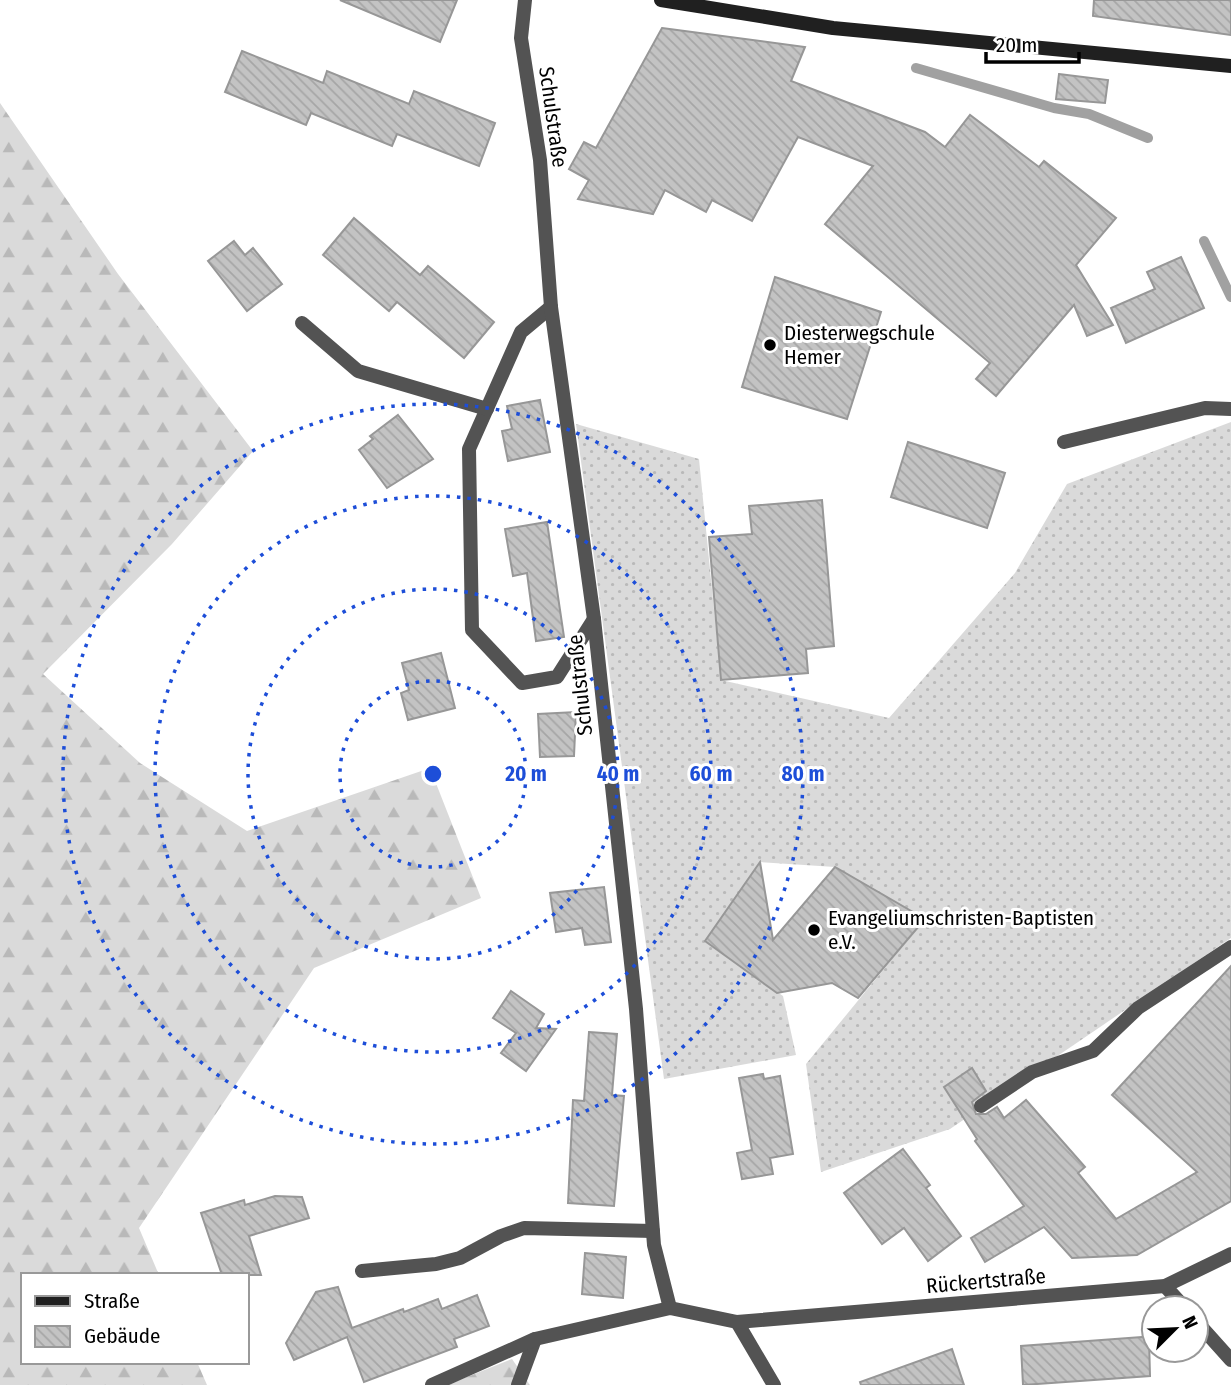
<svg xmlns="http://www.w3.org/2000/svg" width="1231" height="1385" viewBox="0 0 1231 1385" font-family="'Fira Sans Condensed',sans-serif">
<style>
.grass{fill:url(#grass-dots)}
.forest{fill:url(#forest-firs)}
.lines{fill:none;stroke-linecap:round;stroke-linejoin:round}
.stream{stroke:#a1a1a1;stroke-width:10}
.building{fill:url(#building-back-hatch);stroke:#979797;stroke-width:2}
.service{stroke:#535353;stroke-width:14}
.minor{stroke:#535353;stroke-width:14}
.secondary{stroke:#202020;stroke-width:14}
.ring{fill:none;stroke:#1d4ed8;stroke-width:3.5;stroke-dasharray:3.5 7}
.poi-dot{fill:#000;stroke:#fff;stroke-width:2.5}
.labels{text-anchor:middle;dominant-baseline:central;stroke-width:6;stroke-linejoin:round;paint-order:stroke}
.street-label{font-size:21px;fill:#000;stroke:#fff}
.poi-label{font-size:21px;fill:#000;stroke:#fff;text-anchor:start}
.centre{fill:#1d4ed8;stroke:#fff;stroke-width:3.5}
.ring-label{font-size:21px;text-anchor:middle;font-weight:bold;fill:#1d4ed8;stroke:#fff;stroke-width:6;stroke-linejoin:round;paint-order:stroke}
</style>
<defs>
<pattern id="grass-dots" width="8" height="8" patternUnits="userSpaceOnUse" patternTransform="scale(1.75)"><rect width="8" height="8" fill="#dadada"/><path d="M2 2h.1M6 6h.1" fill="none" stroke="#b9b9b9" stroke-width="1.8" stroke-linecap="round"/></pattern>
<pattern id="forest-firs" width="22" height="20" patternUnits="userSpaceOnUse" patternTransform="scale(1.75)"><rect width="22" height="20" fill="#dadada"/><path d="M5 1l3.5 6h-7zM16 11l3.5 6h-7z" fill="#b9b9b9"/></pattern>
<pattern id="building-back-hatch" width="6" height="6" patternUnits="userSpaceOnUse" patternTransform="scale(1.75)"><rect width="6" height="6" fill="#c3c3c3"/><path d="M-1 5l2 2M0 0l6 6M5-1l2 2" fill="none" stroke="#a6a6a6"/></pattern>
</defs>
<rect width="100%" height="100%" fill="#fff"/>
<path class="grass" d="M1231,422V938L950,1129L821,1172L806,1064L925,919L835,867L760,862L705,941L783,996L796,1055L664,1079L576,424L699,459L721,680L889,718L1015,573L1067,484Z"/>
<g class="forest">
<path d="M0,103L118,274L253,451L172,544L43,674L140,763L247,831L430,768L481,898L314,968L139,1228L159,1275H23V1362H197L207,1385H0Z"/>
<path d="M512,1359L530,1385H447Z"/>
</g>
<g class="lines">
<g class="stream">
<path d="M916,68L1054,108L1089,114L1148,138"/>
<path d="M1204,241L1231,297"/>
</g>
</g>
<g class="building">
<path d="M340,0H457L440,42Z"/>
<path d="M1094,0H1231V35L1093,16Z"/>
<path d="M662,28L805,47L791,81L925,132L945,147L970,115L1039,167L1044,161L1116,218L1076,265L1113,325L1087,336L1074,305L996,396L976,379L990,363L825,224L873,166L798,137L752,221L712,200L706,212L665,190L653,214L578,199L589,180L569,169L584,142L596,148Z"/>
<path d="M242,51L323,83L327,71L409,104L414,91L495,123L479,166L397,134L392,146L311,113L306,125L225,92Z"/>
<path d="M1059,74L1108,80L1105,103L1056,99Z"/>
<path d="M354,218L420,275L428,266L494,322L464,358L397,302L389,311L323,255Z"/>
<path d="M234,241L245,255L253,248L282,284L247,311L208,261Z"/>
<path d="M1181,257L1204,308L1126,343L1111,308L1155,289L1147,272Z"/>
<path d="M775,277L881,312L847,419L742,387Z"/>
<path d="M540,400L550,452L508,461L502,431L512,429L507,406Z"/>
<path d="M398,415L433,459L387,488L359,450L373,439L370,436Z"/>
<path d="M908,442L1005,473L987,528L891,497Z"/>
<path d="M822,500L834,646L806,649L808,673L721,680L709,537L752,534L749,506Z"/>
<path d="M547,522L564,637L536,641L527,573L513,576L505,529Z"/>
<path d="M441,653L455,708L408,720L401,693L409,690L402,663Z"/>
<path d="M576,712L574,756L540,757L538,714Z"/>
<path d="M760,862L773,940L835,867L925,919L858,998L832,983L777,993L705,941Z"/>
<path d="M604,887L611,942L585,945L582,928L556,932L550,893Z"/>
<path d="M1231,966V1201L1137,1255L1072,1258L1044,1227L985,1262L971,1238L1024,1206L975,1141L977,1139L944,1087L972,1068L986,1091L972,1102L976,1114H986L997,1107L1004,1118L1026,1100L1085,1167L1078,1173L1116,1219L1197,1172L1112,1095Z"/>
<path d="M511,991L544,1014L536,1028L556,1029L526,1071L501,1053L516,1033L493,1018Z"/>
<path d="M589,1032L617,1034L612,1095L624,1096L614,1206L568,1203L573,1100L584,1101Z"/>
<path d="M763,1074L764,1079L780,1076L793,1154L770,1158L773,1174L742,1179L737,1153L752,1150L739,1078Z"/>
<path d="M903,1149L930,1185L926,1188L961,1236L928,1261L904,1228L882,1244L844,1193Z"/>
<path d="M275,1196L302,1197L309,1218L249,1236L261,1275H222L201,1213L244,1200L245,1205Z"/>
<path d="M585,1253L626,1257L623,1298L582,1294Z"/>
<path d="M338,1287L352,1328L403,1309L404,1312L438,1299L442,1309L477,1295L489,1326L454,1339L457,1347L364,1382L347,1337L294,1360L286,1343L316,1292Z"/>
<path d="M1142,1337L1149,1338L1150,1376L1023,1385L1021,1346Z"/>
<path d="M952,1349L964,1385H861L860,1382Z"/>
</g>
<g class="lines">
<g class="service">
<path d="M551,307L521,332L469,449L472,630L522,683L557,677L594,619"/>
<path d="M302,323L358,371L487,409"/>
<path d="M1064,442L1205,408L1231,409"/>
<path d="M981,1106L1032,1072L1093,1051L1138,1008L1231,947"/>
<path d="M362,1271L436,1264L460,1258L501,1236L524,1228L653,1231"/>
<path d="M518,1385L535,1339"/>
</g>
<g class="minor">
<path d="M525,0L521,38L540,160L551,307L594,619L636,1009L654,1245L670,1308"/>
<path d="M1165,1286L1185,1308"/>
<path d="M1196,1321L1231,1360"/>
<path d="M737,1322L774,1385"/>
<path d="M432,1385L535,1339L670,1308L737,1322L1165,1286L1231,1254"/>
</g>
<path class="secondary" d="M661,0L833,28L1231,66"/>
</g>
<g class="ring">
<circle cx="433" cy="774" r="93"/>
<circle cx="433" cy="774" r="185"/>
<circle cx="433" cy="774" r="278"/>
<circle cx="433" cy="774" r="370"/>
</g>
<g class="poi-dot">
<circle cx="770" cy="345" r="7"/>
<circle cx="814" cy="930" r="7"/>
</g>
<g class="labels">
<g class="street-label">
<text transform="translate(553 117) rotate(82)">Schulstraße</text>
<text transform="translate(580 685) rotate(-96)">Schulstraße</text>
<text transform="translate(986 1281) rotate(-5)">Rückertstraße</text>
</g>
<g class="poi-label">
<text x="784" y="333">Diesterwegschule<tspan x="784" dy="24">Hemer</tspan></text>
<text x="828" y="918">Evangeliumschristen-Baptisten<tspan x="828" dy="24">e.V.</tspan></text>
</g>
</g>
<circle cx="433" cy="774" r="10" class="centre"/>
<g class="ring-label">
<text x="526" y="781">20 m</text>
<text x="618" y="781">40 m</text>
<text x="711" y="781">60 m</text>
<text x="803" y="781">80 m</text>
</g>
<rect x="21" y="1273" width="228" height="91" fill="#ffffff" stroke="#999999" stroke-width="2"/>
<rect x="35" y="1296" width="35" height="10" fill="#202020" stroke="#999999" stroke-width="2"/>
<text x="84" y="1308" font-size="21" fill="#000000">Straße</text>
<rect x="35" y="1326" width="35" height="21" fill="url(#building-back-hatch)" stroke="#999999" stroke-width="2"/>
<text x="84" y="1343" font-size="21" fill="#000000">Gebäude</text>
<g transform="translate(1175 1329) rotate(66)"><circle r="33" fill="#ffffff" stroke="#999999" stroke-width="2"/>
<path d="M0-5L12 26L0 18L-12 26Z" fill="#000000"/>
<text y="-10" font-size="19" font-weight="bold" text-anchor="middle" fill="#000000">N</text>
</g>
<path d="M986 52v10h93v-10" fill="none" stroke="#000000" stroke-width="3.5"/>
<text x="996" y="52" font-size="21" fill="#000000" stroke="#ffffff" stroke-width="5" paint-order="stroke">20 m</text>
</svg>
